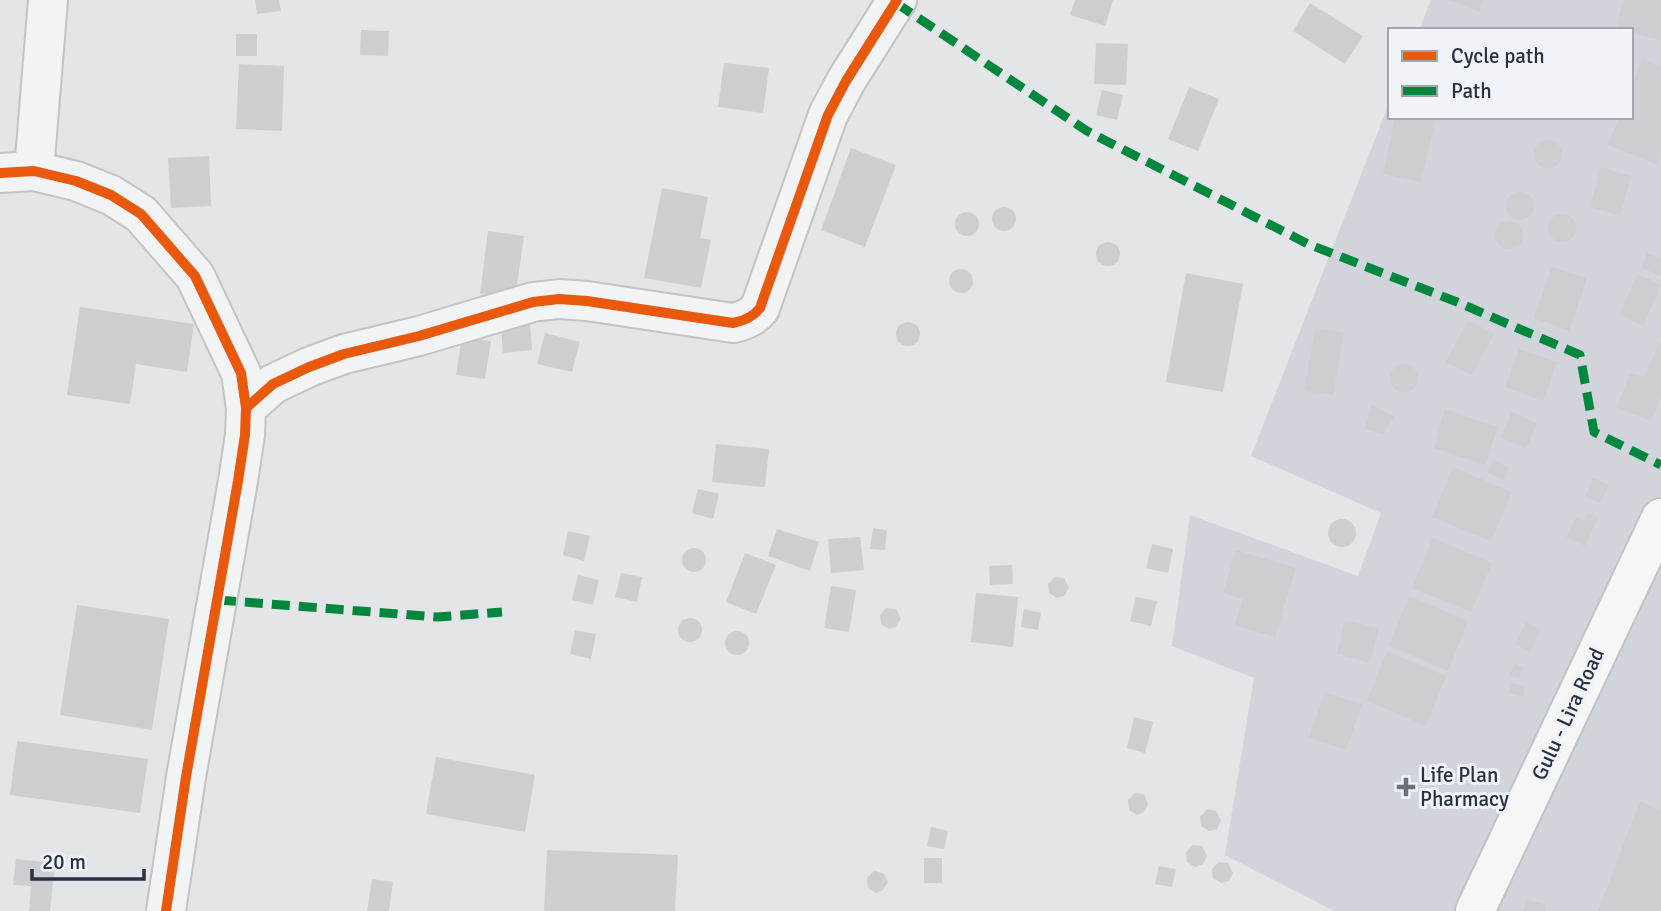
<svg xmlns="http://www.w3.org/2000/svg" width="1661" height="911" viewBox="0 0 1661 911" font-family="Signika,sans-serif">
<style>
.built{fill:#d1d4db}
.building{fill:#cdced2}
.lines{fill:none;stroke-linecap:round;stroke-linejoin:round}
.minor-casing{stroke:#c1c3c6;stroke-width:42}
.major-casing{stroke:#bfc2c6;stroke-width:42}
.minor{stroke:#f2f3f5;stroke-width:38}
.major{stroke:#f6f6f7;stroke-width:38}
.quiet{stroke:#00873e;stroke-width:9;stroke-dasharray:18 9;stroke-linecap:butt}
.cycleway-casing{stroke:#f0f3f7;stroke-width:15}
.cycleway{stroke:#e8590c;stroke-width:10}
.poi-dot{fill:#696f7d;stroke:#f0f3f7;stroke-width:2.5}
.labels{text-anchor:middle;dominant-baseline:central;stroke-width:6;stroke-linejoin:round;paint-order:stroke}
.street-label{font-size:21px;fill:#283043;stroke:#f0f3f7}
.poi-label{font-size:21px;fill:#283043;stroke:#f0f3f7;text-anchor:start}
</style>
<rect width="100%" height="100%" fill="#e3e5e8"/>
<path class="built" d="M1431,0H1661V911H1334L1225,855L1254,678L1172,646L1190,515L1358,576L1381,513L1251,456L1390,101V117H1631V30H1419Z"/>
<g class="building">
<path d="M255,0H279L281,11L257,14Z"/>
<path d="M1075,0H1113L1105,26L1070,15Z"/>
<path d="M1448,0H1483L1480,12Z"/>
<path d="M1623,0H1661V40L1631,33V30L1616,29Z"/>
<path d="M1310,3L1363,36L1345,64L1293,31Z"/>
<path d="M361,30L389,31L388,56L360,55Z"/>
<rect x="236" y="34" width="21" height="22"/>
<path d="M1096,43L1128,44L1126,85L1094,84Z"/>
<path d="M1642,59L1661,67V154L1657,165L1608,145L1619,117H1631V87Z"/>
<path d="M724,63L769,68L763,113L718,107Z"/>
<path d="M239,64L284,66L282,131L236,129Z"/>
<path d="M1189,87L1219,99L1198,151L1168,139Z"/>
<path d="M1102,90L1123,95L1117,120L1096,115Z"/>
<path d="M1395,117H1436L1421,182L1383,174Z"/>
<circle cx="1548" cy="154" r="14"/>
<path d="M851,148L896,165L865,247L821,230Z"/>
<path d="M209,156L211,206L171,208L168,158Z"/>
<path d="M1601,167L1631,176L1620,216L1590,207Z"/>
<path d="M662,188L708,197L700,238L711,240L701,288L644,278Z"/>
<circle cx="1520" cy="206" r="14"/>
<circle cx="1004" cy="219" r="12"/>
<circle cx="967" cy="224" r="12"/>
<circle cx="1562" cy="228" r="14"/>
<circle cx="1509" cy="235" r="14"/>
<path d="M488,231L524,236L515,299L480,294Z"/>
<circle cx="1108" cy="254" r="12"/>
<path d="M1647,253L1661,259V276L1642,268Z"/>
<path d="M1552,267L1587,278L1569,331L1534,318Z"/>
<circle cx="961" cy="281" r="12"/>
<path d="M1186,273L1243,284L1223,392L1166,382Z"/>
<path d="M1638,274L1661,285L1643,326L1619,314Z"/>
<path d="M80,307L194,324L187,372L136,364L130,404L67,395Z"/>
<path d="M1468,320L1494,334L1472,375L1446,362Z"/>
<circle cx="908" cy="334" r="12"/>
<path d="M530,324L532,350L503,353L501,327Z"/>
<path d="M1315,328L1344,333L1333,395L1304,391Z"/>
<path d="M545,333L580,342L572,372L537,364Z"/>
<path d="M462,336L491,341L485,379L456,375Z"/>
<path d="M1661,340V398L1651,421L1617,407L1630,373L1644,377Z"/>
<path d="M1519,349L1557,362L1543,401L1505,387Z"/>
<circle cx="1404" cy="378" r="14"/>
<path d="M1372,405L1394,416L1383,435L1365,429Z"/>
<path d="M1445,409L1498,427L1485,465L1434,448Z"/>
<path d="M1512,412L1537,423L1526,449L1501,438Z"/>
<path d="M716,444L769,449L765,487L712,482Z"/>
<path d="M1493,460L1509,467L1504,480L1488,473Z"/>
<path d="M1453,467L1512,492L1491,541L1432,517Z"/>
<path d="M1593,478L1609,485L1600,503L1585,496Z"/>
<path d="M698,489L719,494L713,519L692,513Z"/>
<path d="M1587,513L1598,518L1585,546L1566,537L1576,517L1584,521Z"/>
<circle cx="1342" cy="533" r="14"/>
<path d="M873,528L887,530L885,550L870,549Z"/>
<path d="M777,529L819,542L810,571L768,556Z"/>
<path d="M568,531L590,536L584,561L563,555Z"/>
<path d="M860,537L864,570L831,573L828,539Z"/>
<path d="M1433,538L1492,563L1471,612L1412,588Z"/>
<path d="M1152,544L1173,549L1168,573L1146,568Z"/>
<circle cx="694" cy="560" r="12"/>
<path d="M1236,550L1296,568L1275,637L1234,625L1243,599L1223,593Z"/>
<path d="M745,553L776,565L756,614L726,602Z"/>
<path d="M1012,565L1013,584L990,585L989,566Z"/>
<path d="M621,573L642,577L637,602L615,597Z"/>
<path d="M578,575L599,580L593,605L572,600Z"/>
<path d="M1055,577L1064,578L1069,588L1064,596L1057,598L1049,593L1048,584Z"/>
<path d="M831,586L856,590L849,632L824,628Z"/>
<path d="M976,593L1018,597L1013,647L971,642Z"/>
<path d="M1409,596L1468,621L1448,671L1389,646Z"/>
<path d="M1136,597L1157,601L1151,626L1130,621Z"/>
<path d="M77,605L169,619L152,730L60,715Z"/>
<path d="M886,608L896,609L901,618L896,627L889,629L881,624L880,615Z"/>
<path d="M1024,609L1041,613L1038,630L1021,627Z"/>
<circle cx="690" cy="630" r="12"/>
<path d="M1345,620L1379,628L1370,663L1337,654Z"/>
<path d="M1526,622L1541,630L1530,652L1515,644Z"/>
<path d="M575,630L596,634L591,659L570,654Z"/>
<circle cx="737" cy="643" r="12"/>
<path d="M1387,651L1446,676L1426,726L1367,701Z"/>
<path d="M1514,664L1523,667L1519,678L1510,675Z"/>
<path d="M1512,683L1525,686L1523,697L1509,693Z"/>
<path d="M1325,692L1362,704L1346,750L1309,737Z"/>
<path d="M1134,717L1153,722L1145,753L1127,748Z"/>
<path d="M17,741L148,759L140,813L10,795Z"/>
<path d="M436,757L535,775L525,832L426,814Z"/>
<path d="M1135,793L1144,794L1148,804L1144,812L1137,815L1129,810L1128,800Z"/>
<path d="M1640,801L1661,811V911H1598Z"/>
<path d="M1207,809L1216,811L1221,820L1217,829L1209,831L1201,826L1200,817Z"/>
<path d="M931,827L948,831L944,849L927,846Z"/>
<path d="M1193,845L1202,846L1207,856L1203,864L1195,867L1187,862L1186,852Z"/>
<path d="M547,850L678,855L675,911H544Z"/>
<rect x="924" y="858" width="18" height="25"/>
<path d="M16,859L55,863L50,911H29L31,886L13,885Z"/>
<path d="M1219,862L1228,863L1233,873L1229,881L1221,883L1213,878L1212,869Z"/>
<path d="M1159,866L1176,869L1172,887L1155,884Z"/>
<path d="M874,871L883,873L888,882L883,890L876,893L868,888L867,878Z"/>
<path d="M372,879L393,882L389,911H367Z"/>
<path d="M1526,899L1546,905L1545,911H1523Z"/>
</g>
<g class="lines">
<defs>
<g id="minor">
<path d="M34,171L48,0"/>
<path d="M0,173L34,171L76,181L111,195L141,214L195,276L241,373L246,408"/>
<path d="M166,911L186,777L238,481L245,435L246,408L273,384L309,367L344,354L419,336L533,302L559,299L587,301L733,323C744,321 753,317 760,308L828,115L846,81L897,0"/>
</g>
<path id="major" d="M1475,911L1661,518"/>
</defs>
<use href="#minor" class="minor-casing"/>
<use href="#major" class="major-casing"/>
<use href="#minor" class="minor"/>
<use href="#major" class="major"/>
<g class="quiet">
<path d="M896,3L1087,131L1308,244L1457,302L1580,355L1594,432L1661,465"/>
<path d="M218,600L438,617L502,612"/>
</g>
<defs>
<g id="cycleway">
<path d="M0,173L34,171L76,181L111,195L141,214L195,276L241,373L246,408"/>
<path d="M166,911L186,777L238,481L245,435L246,408L273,384L309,367L344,354L419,336L533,302L559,299L587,301L733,323C744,321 753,317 760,308L828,115L846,81L897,0"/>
</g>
</defs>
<use href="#cycleway" class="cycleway-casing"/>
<use href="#cycleway" class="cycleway"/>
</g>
<path class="poi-dot" d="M1402.5 776.5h7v7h7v7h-7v7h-7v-7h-7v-7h7z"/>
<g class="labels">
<g class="street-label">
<text transform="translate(1568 714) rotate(-65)">Gulu - Lira Road</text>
</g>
<g class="poi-label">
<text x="1420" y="775">Life Plan<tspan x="1420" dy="24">Pharmacy</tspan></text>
</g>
</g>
<rect x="1388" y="28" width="245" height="91" fill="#f0f3f7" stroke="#a0a5af" stroke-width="2"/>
<rect x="1402" y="51" width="35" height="10" fill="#e8590c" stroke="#a0a5af" stroke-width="2"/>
<text x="1451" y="63" font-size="21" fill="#283043">Cycle path</text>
<rect x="1402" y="86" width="35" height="10" fill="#00873e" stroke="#a0a5af" stroke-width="2"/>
<text x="1451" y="98" font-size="21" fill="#283043">Path</text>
<path d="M32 869v10h112v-10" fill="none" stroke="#283043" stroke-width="3.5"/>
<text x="42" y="869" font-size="21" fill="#283043" stroke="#f0f3f7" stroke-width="5" paint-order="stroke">20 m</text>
</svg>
